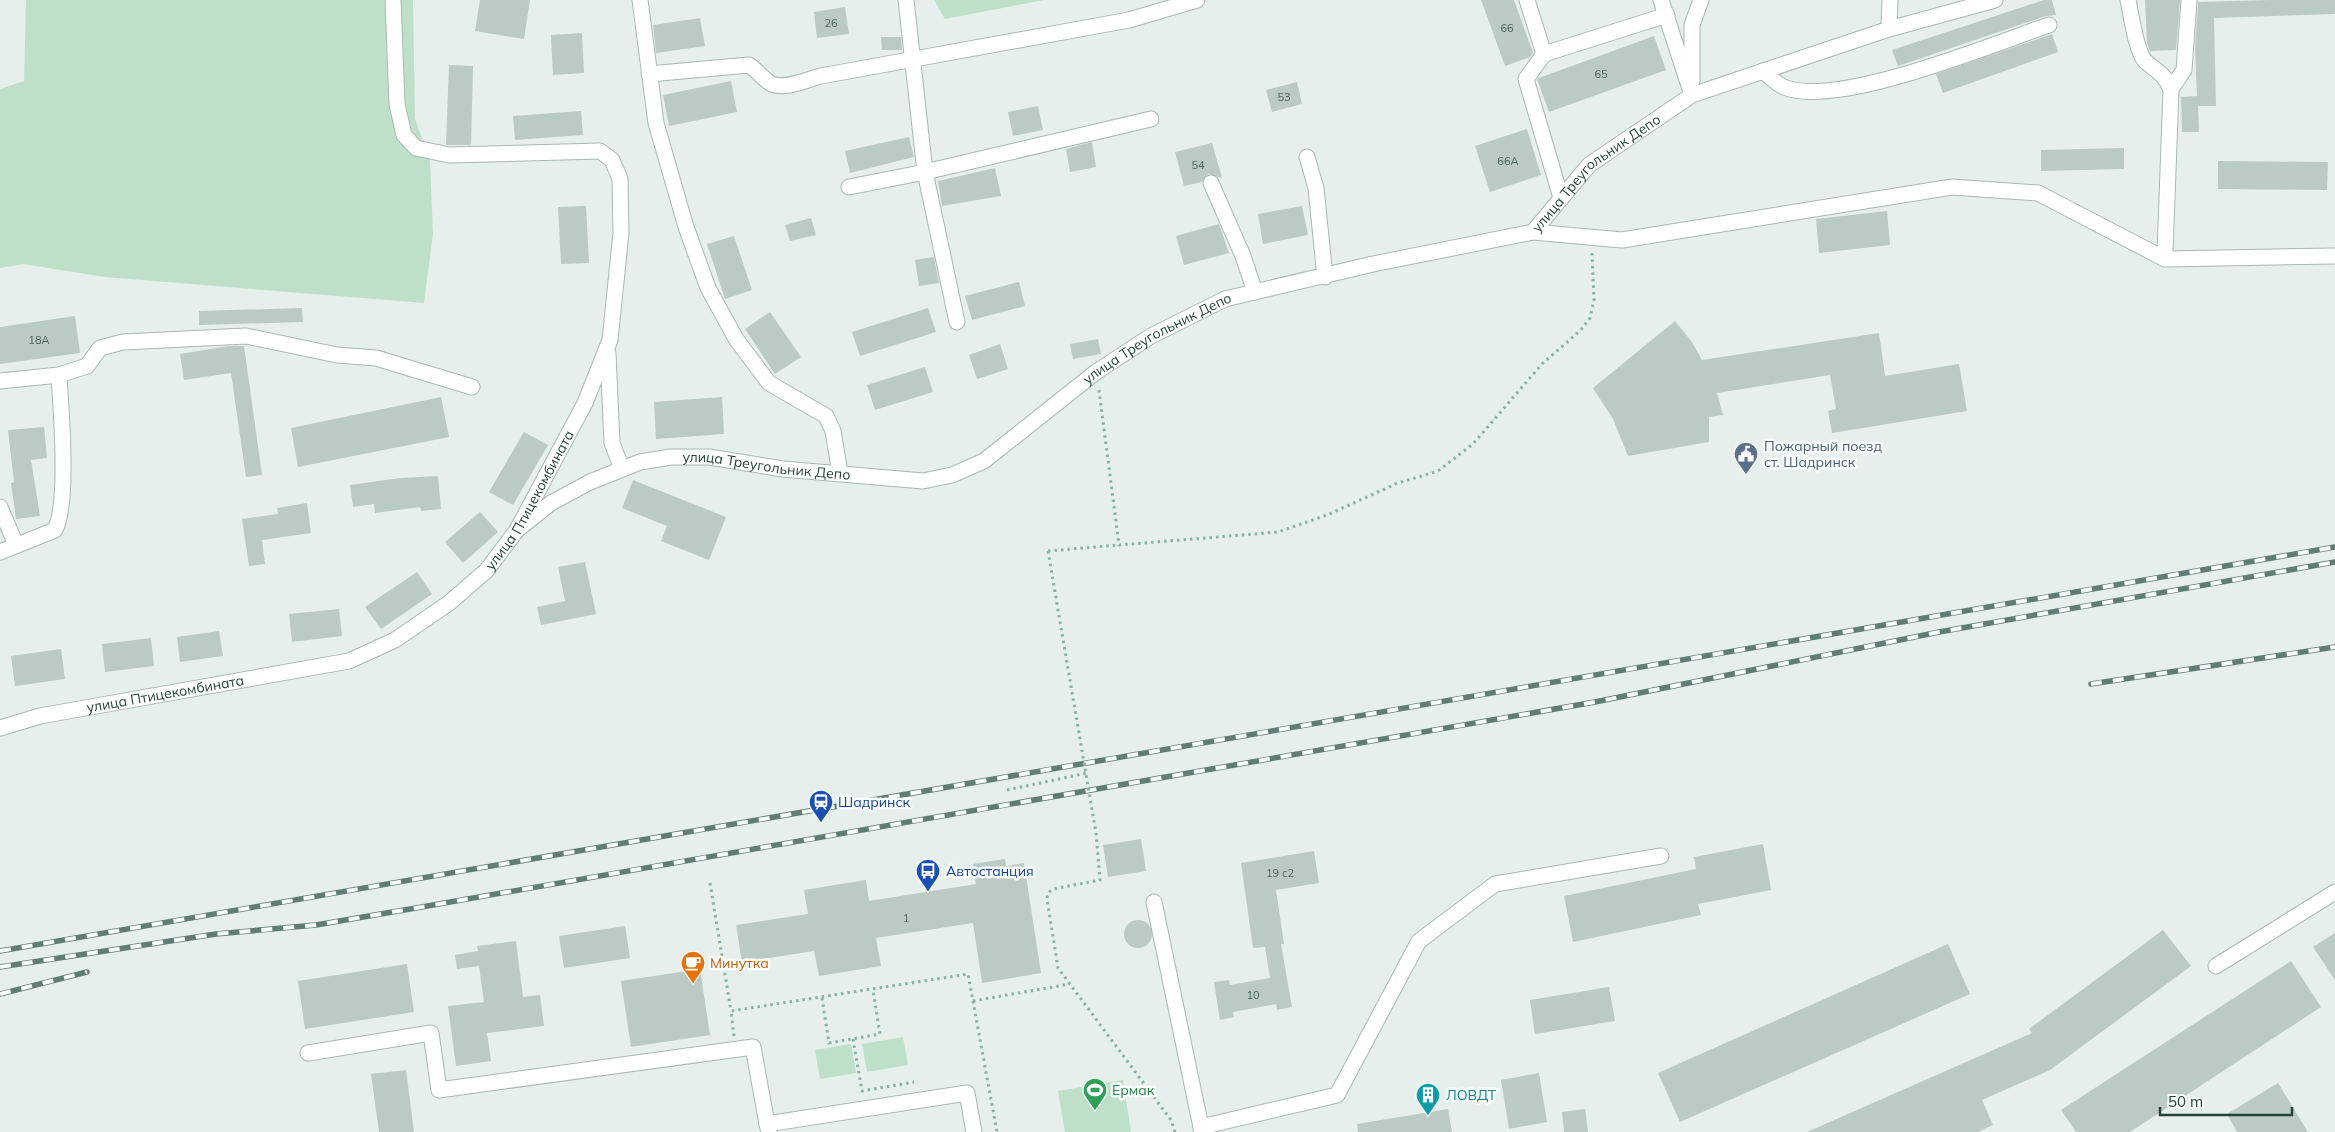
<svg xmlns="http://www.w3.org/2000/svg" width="2335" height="1132" viewBox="0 0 2335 1132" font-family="Mulish,sans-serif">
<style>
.green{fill:#bfe0c8}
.building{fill:#bbcac4}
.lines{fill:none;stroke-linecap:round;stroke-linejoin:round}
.minor-casing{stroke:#a8b8b2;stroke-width:17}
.path{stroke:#86b3a5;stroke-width:3;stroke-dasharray:2.5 4;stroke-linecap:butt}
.minor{stroke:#fff;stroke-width:15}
.rail-casing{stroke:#5f7d75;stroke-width:5.5}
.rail{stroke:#f7fbf9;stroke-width:4;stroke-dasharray:11;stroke-linecap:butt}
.path-bridge{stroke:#86b3a5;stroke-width:3;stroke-dasharray:2.5 4;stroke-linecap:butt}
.labels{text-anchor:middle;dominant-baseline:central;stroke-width:5;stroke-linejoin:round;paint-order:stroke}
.number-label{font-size:11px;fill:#4a645c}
.street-label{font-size:14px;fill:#24423a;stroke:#f7fbf9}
.service-label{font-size:14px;fill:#4e5e75;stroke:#f7fbf9;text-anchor:start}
.transit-label{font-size:14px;fill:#164399;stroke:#f7fbf9;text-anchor:start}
.food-label{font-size:14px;fill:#c56008;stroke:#f7fbf9;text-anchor:start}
.leisure-label{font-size:14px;fill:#27864d;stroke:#f7fbf9;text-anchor:start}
.culture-label{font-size:14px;fill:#0d838f;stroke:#f7fbf9;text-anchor:start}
</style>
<rect width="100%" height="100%" fill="#e6efeb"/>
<g class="green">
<path d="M26,0H413L415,119L430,160L433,234L424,303L105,277L23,264L0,268V89L24,81Z"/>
<path d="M934,0H1044L945,19Z"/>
<path d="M903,1037L908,1065L867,1072L862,1044Z"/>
<path d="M851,1044L856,1073L820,1079L815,1050Z"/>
<path d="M1123,1080L1131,1132H1065L1058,1091Z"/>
</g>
<g class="building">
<path d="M480,0H530L524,39L475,31Z"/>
<path d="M1481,0H1514L1533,53L1530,57L1505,66Z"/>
<path d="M2044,0H2052L2056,15L2046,16L1898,66L1892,50Z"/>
<path d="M2145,0H2180L2176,50L2150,51L2147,43Z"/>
<path d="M2270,0H2335V14L2214,18L2216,106H2198L2199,132H2182L2181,97L2197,96L2195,49L2198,2Z"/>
<path d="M845,7L849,34L817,38L814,12Z"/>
<path d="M700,18L705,46L656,53L653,25Z"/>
<path d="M582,33L584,73L553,75L551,35Z"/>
<path d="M2052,34L2058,52L1943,93L1936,74Z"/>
<path d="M1654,36L1666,70L1549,112L1537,79L1539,78Z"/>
<path d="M881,37H901L902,50H882Z"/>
<path d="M449,65L473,66L471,145H446Z"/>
<path d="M731,81L737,112L669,126L663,95Z"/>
<path d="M1297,82L1302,104L1272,112L1266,90Z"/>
<path d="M1038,106L1043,130L1013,136L1008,112Z"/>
<path d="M581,111L583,135L515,140L513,116Z"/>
<path d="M1527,129L1541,175L1490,192L1475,146Z"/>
<path d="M909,137L914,157L850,173L845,151Z"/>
<path d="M1092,142L1096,167L1070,172L1066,149Z"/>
<path d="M1212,143L1222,178L1208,174L1202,182L1184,186L1175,152Z"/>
<path d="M2124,148V169L2041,171V150Z"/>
<path d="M2218,161L2328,162L2327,190L2218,189Z"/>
<path d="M995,168L1001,196L942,206L938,181Z"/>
<path d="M586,206L589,263L561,264L558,207Z"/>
<path d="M1302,206L1308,235L1263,244L1258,214Z"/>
<path d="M1887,211L1890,245L1819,253L1816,219Z"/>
<path d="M811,218L816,235L790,241L785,225Z"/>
<path d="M1219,224L1229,253L1184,265L1176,236Z"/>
<path d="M734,236L752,290L725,299L707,244Z"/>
<path d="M934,257L939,283L919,286L915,260Z"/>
<path d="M1019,282L1025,306L972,320L965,296Z"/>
<path d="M302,308L303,322L199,325V311Z"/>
<path d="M928,308L936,332L860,356L852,332Z"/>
<path d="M770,312L801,357L775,374L745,329Z"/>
<path d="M75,316L80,353L0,364V327Z"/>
<path d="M1675,321L1692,342L1702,360L1879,333L1885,376L1959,364L1967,411L1832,433L1828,411L1836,409L1830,375L1717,393L1723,415L1709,417V442L1628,456L1613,419L1593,388Z"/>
<path d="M1098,339L1101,354L1073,359L1070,344Z"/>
<path d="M1000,344L1008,369L977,379L969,355Z"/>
<path d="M229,346H244L262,475L246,477L231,373L184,380L180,354Z"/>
<path d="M925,367L933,392L875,410L867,385Z"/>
<path d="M441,397L449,437L298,467L291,428Z"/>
<path d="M722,397L724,434L656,439L654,402Z"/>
<path d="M44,427L47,458L31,460L40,516L16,519L11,483L14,482L8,430Z"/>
<path d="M524,432L548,445L513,505L489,492Z"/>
<path d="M438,476L441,509L421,511L420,507L375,513L374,504L353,507L350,485L400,478Z"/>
<path d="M633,480L726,517L709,560L661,541L667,526L622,508Z"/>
<path d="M307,503L311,533L262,540L265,564L249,566L242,519L278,514L277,508Z"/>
<path d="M480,512L498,532L463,563L445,542Z"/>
<path d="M585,562L596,614L541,625L537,607L565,601L558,567Z"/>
<path d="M417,572L432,594L381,629L365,607Z"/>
<path d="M339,609L342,636L292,642L289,614Z"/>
<path d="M219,631L223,656L180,662L177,637Z"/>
<path d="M151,638L154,666L105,672L102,644Z"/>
<path d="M61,649L65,679L15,686L11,656Z"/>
<path d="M1141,839L1146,871L1108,877L1103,845Z"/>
<path d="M1763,844L1771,890L1698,904L1701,915L1573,942L1564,896L1696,869L1694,857Z"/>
<path d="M1314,851L1319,883L1276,890L1284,944H1281L1292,1007L1277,1010L1276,1004L1233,1012L1234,1017L1220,1020L1214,982L1229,980L1230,985L1270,978L1265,947L1253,948L1241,863Z"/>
<path d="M1005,859L1006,866L1024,863L1041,973L982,983L973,923L876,938L881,966L819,976L814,951L742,962L736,925L808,914L804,890L866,880L869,901L976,884L973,864Z"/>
<circle cx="1138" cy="934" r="14"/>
<path d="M625,926L630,958L564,968L559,936Z"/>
<path d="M2163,930L2191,966L2050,1070L1982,1100L1993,1125L1978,1132H1807L2032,1033L2029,1029Z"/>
<path d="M2335,933V980L2313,947Z"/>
<path d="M516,941L523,997L540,995L544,1026L487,1033L491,1061L456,1066L448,1006L484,1002L479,966L457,969L455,955L478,951L477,946Z"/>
<path d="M1948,944L1970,994L1680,1122L1658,1073Z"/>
<path d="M2291,961L2321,1007L2130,1132H2076L2061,1110Z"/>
<path d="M407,964L414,1012L305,1029L298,981Z"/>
<path d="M700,969L710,1035L631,1047L621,981Z"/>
<path d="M1609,987L1615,1021L1535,1034L1530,1000Z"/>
<path d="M406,1070L414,1132H379L371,1074Z"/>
<path d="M1539,1073L1547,1122L1509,1129L1501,1080Z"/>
<path d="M2278,1083L2308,1132H2237L2227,1114Z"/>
<path d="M1448,1109L1452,1132H1358L1357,1124Z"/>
<path d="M1585,1109L1588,1132H1564L1562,1112Z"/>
</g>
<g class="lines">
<defs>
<g id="minor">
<path d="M640,0L656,123L686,227L708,288L736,339L769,383L826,416L833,431L840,473"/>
<path d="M906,0L925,172L957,322"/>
<path d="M1527,0L1544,54L1667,15"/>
<path d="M1661,0L1692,95"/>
<path d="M2128,0C2131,14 2136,51 2145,61C2157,72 2163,72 2171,89"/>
<path d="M1889,29L1890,0"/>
<path d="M1544,54L1526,79L1561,198"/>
<path d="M1763,71C1769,76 1776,84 1784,87C1836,109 1993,44 2049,25"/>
<path d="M649,74L749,65C757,70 762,78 770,83C783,91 808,79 821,76L1129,20L1197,0"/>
<path d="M1692,81V25L1701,0"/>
<path d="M1307,157L1316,188L1325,277"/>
<path d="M1211,183L1243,256L1255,292"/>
<path d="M849,187L925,172L1151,119"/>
<path d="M1533,232L1622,240L1952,187L2038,193L2165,259L2335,256"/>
<path d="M2165,253L2171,89L2184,70L2189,0"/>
<path d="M608,353L612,443L622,469"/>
<path d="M0,381L59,375L87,366L100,348L123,342L246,336L337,355L376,358L472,387"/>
<path d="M0,507L16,545"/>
<path id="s1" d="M517,530L551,503L590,482L640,462L671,457H709L783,469L923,481L952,475L984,461L1096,372L1151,336L1225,299L1373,264L1533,232L1589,165L1692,95L1889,29L1995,0"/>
<path d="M0,552L55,530C69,502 61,411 59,375"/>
<path id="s2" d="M0,728L40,716L349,661L395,640L449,603L486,571L517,530L585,403L610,340L621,233L620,179L612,160L600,151L449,155L416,148L404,135L397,104L393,0"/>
<path d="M1154,902L1202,1132"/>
<path d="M2216,966L2335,892"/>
<path d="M308,1053L431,1033L439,1090L753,1047L767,1124"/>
<path d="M1201,1127L1337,1095L1419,941L1495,884L1661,856"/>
<path d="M769,1132L767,1124L967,1093L974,1132"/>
</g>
</defs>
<use href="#minor" class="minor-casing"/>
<g class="path">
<path d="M1099,390L1119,545L1278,532L1327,515L1398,483L1438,471L1473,444L1542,364L1581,330L1590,318L1594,300L1592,253"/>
<path d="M1048,551L1119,545"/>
<path d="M1007,790L1087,773"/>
<path d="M1096,833L1100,880L1053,889L1048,893L1047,899L1058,968L1171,1120L1175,1132"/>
<path d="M710,883L731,1011"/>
<path d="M822,998L829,1043L880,1034L873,990"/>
<path d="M973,1001L1070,984"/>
<path d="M734,1036L731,1011L968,974L997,1132"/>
<path d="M853,1039L862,1091L914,1082"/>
</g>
<use href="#minor" class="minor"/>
<defs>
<g id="rail">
<path d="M2091,684L2335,647"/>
<path d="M0,951L2335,547"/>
<path d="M0,967L216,934L316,925L416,908L1595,702L1939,632L2335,562"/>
<path d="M0,994L87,972"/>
</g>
</defs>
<use href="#rail" class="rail-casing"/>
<use href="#rail" class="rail"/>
<path class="path-bridge" d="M1048,551L1096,833"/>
</g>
<defs>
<symbol id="civic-pin" viewBox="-11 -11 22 30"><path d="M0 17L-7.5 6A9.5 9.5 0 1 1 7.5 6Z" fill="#5c6f8a" stroke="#f7fbf9"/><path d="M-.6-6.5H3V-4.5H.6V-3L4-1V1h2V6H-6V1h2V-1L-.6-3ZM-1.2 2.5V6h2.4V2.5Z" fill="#fff"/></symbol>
<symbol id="station-pin" viewBox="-11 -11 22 30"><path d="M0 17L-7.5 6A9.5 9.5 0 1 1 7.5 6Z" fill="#1a4fb4" stroke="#f7fbf9"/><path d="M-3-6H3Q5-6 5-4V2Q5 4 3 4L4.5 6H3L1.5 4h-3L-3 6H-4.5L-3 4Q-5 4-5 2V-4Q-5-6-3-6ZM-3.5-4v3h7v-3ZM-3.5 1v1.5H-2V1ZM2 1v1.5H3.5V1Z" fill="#fff"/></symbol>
<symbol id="bus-pin" viewBox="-11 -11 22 30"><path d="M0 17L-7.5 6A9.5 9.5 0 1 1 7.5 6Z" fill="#1a4fb4" stroke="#f7fbf9"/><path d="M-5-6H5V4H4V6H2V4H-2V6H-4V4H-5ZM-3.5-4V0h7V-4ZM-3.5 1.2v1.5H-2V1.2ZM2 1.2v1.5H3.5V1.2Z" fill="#fff"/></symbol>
<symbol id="cafe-pin" viewBox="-11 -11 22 30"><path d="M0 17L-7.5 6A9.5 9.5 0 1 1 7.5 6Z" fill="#e8710a" stroke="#f7fbf9"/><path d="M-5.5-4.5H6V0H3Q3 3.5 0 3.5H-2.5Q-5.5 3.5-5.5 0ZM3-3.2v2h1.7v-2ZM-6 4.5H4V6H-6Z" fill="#fff"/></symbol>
<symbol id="stadium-pin" viewBox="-11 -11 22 30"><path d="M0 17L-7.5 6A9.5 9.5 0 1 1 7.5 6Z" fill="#2e9e5b" stroke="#f7fbf9"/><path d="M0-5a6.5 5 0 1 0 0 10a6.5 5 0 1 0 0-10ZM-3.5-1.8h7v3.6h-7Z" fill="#fff"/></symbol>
<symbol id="building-pin" viewBox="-11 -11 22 30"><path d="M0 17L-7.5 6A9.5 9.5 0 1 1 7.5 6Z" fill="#0f9aa8" stroke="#f7fbf9"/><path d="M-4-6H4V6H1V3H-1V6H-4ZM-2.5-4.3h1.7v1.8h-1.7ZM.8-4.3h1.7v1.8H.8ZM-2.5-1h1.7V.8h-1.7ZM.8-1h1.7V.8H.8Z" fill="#fff"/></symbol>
</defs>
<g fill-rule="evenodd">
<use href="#civic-pin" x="1732" y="440" width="28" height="38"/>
<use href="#station-pin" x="807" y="788" width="28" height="38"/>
<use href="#bus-pin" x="914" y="857" width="28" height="38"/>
<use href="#cafe-pin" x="679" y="949" width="28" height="38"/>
<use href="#stadium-pin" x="1081" y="1076" width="28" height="38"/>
<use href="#building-pin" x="1414" y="1081" width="28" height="38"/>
</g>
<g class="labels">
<g class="number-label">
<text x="831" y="23">26</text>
<text x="1507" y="28">66</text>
<text x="1601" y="74">65</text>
<text x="1284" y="97">53</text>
<text x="1508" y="161">66А</text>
<text x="1198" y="165">54</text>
<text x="39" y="340">18А</text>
<text x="1280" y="873">19 с2</text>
<text x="906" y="918">1</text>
<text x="1253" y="995">10</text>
</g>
<g class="street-label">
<text stroke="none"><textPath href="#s1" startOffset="1185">улица Треугольник Депо</textPath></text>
<text stroke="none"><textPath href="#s1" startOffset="704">улица Треугольник Депо</textPath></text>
<text stroke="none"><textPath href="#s1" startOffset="269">улица Треугольник Депо</textPath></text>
<text stroke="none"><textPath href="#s2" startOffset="604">улица Птицекомбината</textPath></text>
<text stroke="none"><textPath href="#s2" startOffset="169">улица Птицекомбината</textPath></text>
</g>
<g class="service-label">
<text x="1764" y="446">Пожарный поезд<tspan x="1764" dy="16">ст. Шадринск</tspan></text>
</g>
<g class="transit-label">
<text x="838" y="802">Шадринск</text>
<text x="946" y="871">Автостанция</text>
</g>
<g class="food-label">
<text x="710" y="963">Минутка</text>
</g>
<g class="leisure-label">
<text x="1112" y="1090">Ермак</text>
</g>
<g class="culture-label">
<text x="1446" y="1095">ЛОВДТ</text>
</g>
</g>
<path d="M2160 1107v8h132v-8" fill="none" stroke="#24423a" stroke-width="2.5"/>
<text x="2168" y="1107" font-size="15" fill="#24423a" stroke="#f7fbf9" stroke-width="4" paint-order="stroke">50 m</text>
</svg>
